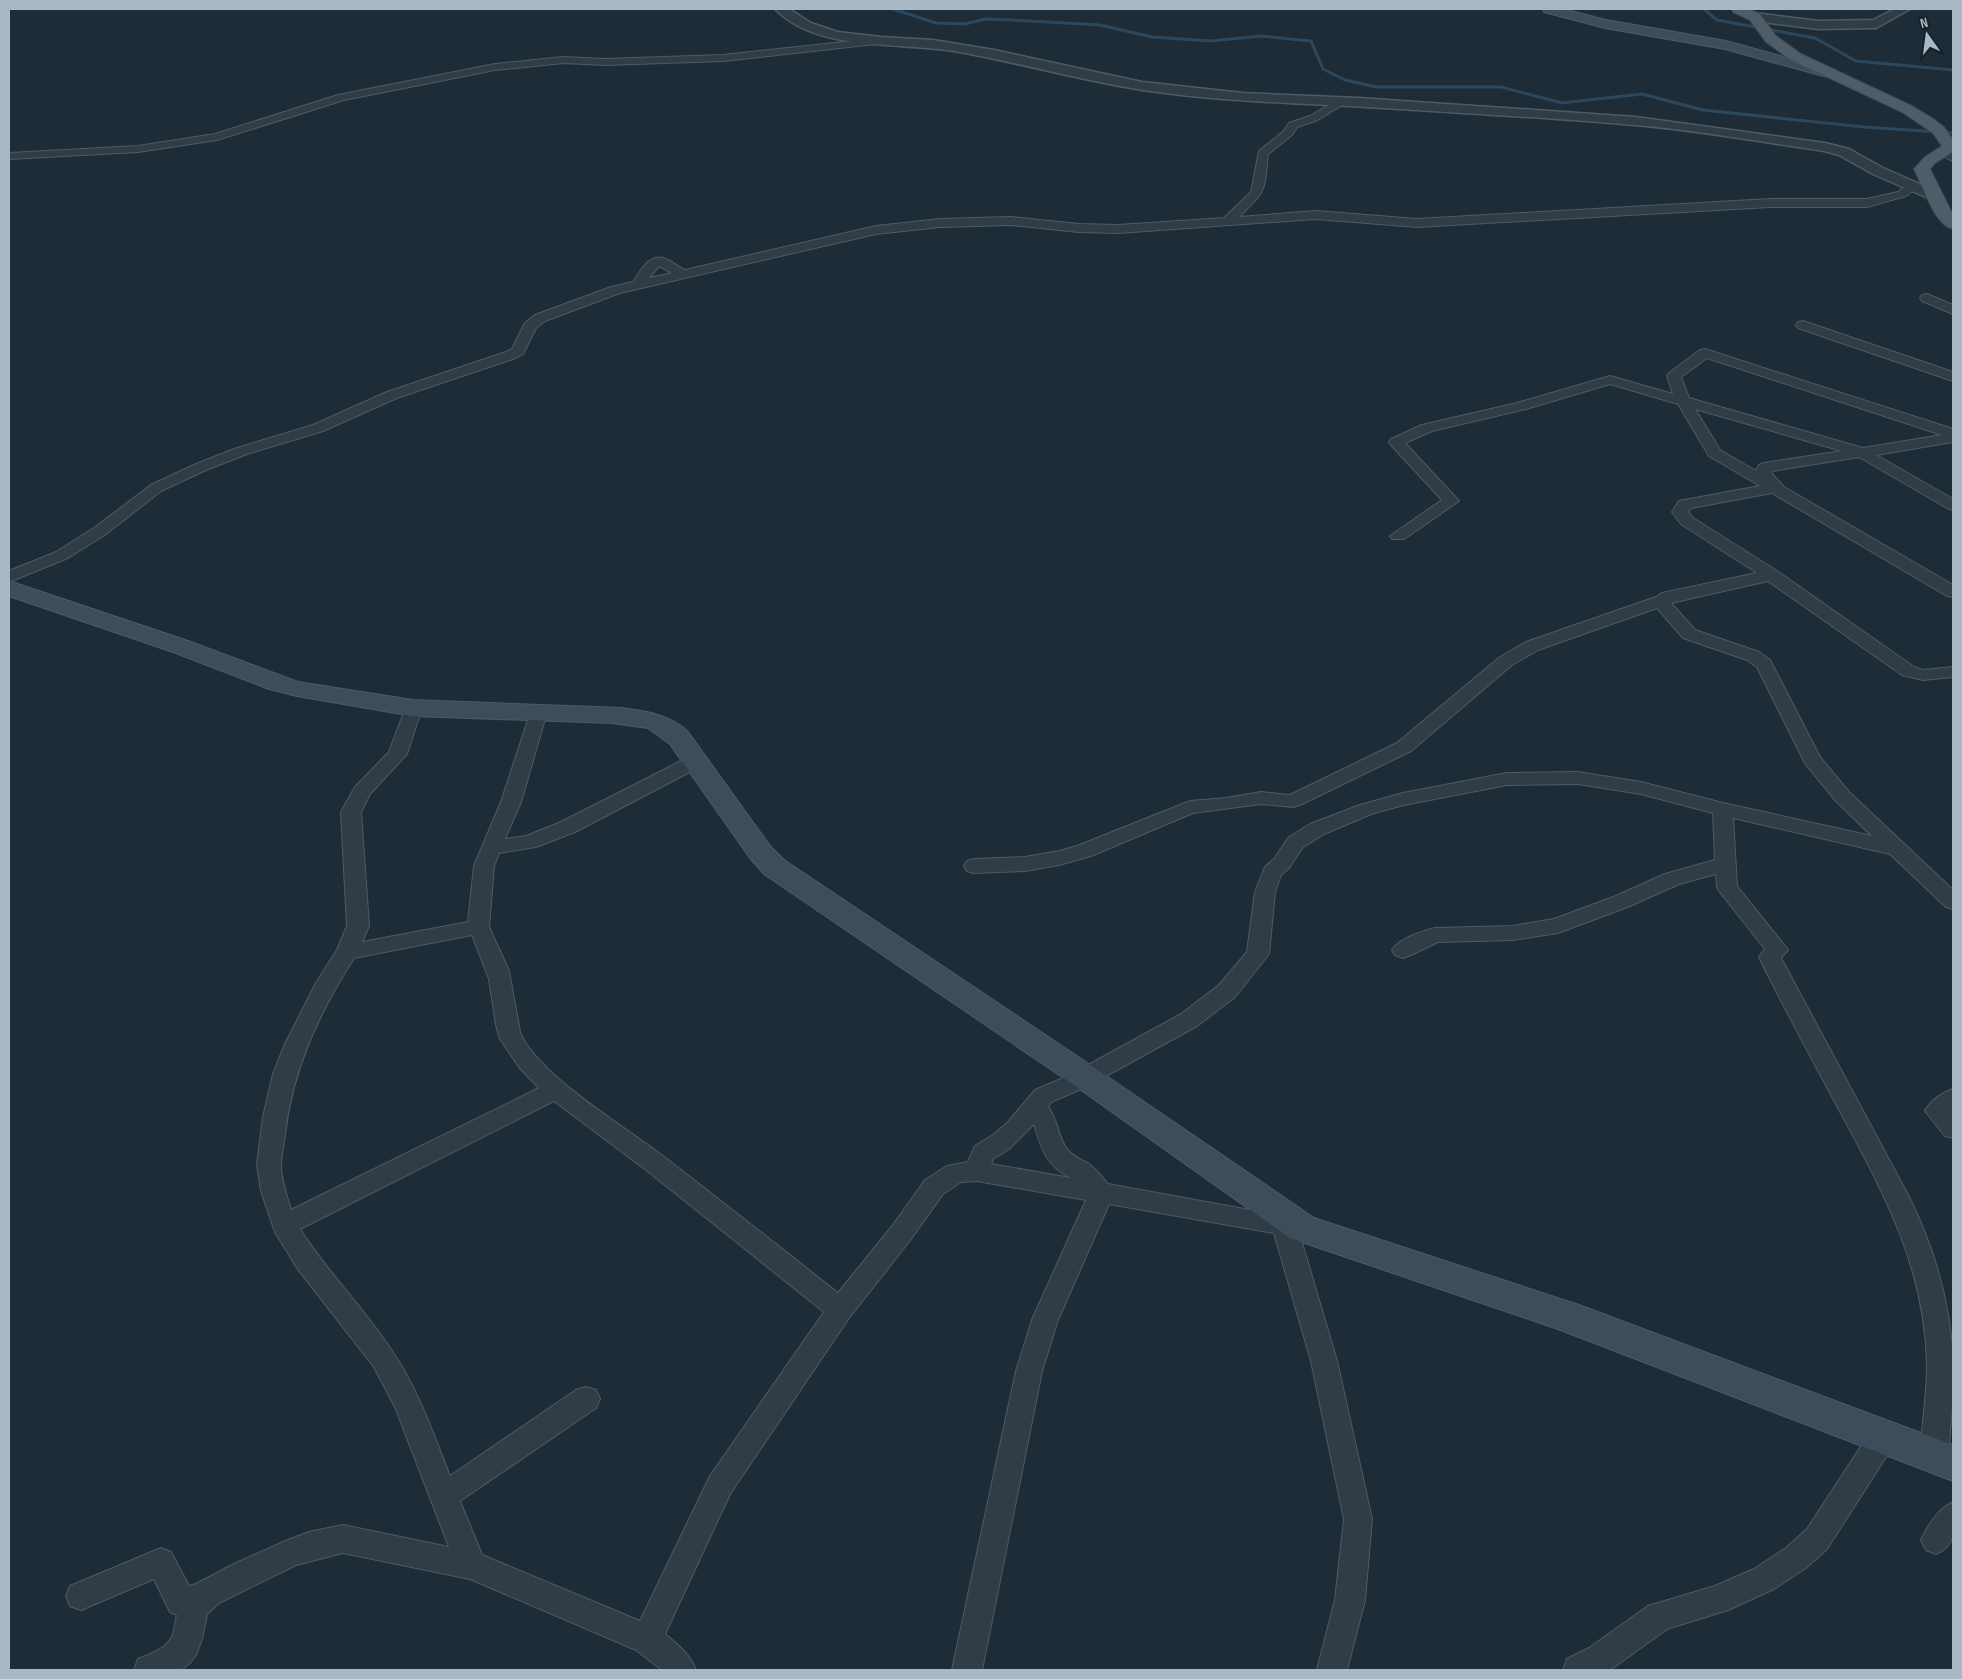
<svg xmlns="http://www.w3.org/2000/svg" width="1962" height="1679" viewBox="0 0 1962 1679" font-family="'Sofia Sans Condensed',sans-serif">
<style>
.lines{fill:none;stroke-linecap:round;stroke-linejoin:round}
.stream{stroke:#2c485e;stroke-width:3}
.minor-casing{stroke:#4d5b65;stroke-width:2}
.tertiary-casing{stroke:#4d5b65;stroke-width:3}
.secondary-casing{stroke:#4d5b65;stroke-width:2}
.primary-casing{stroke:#3c4953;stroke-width:2}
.minor{fill:#303d47;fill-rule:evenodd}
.tertiary{fill:#303d47;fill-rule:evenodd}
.secondary{fill:#3e4d5b;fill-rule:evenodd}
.primary{fill:#4e5d68;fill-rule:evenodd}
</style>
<rect width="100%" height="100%" fill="#1d2c37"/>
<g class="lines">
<g class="stream">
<path d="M893,9L936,23L965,24L985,19L1011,20L1100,25L1152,37L1211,41L1261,36L1311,41L1323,69L1345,80L1377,87H1501L1562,103L1642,94L1703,110L1864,127L1953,133"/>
<path d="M1704,9L1717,20L1815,38L1856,61L1953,70"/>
</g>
<defs>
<g id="minor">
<path d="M881,38L884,39V43L723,61L605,65L563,63L495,70L344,100L217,140L138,152L9,159V153L138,146L215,134L338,95L495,64L563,57L605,59L723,55Z"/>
<path d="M1341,98L1345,99L1346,101L1345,103L1318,120L1297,127L1292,135L1268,154C1264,192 1267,190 1239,217L1316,211L1417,219L1770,199H1867L1898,192L1910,183H1918L1920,185L1906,196L1867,207H1770L1417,227L1316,219L1118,233L1079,232L1011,225L940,227L876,234L620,293L545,321L536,328L523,354L516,358L397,398L323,431L247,454L206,470L161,491L106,534L68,558L9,582V571L56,552L94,528L151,485L196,464L237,448L313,425L387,392L506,352L512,349L525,323L535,315L611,287L633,282C640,273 648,254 663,258C671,260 678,267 685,270L876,226L940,219L1011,217L1079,224L1118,225L1224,218L1251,192L1259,151L1284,131L1289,123L1310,116ZM659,266L672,273L649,278Z"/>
<path d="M1941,148L1953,153V161L1937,153L1935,151Z"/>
<path d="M1927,294L1953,305V314L1922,301L1920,298L1922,295Z"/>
<path d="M1803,321L1953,372V381L1798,328L1796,325L1798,322Z"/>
<path d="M1705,349L1953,429V442L1876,455L1953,499V510L1947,508L1859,457L1772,471V474L1784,487L1953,585V597L1947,596L1772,493L1691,508L1688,512L1693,518L1777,571L1914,667L1923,670L1953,667V677L1923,680L1902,675L1768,581L1671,603L1695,630L1759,652L1770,660L1820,757L1849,792L1953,890V909L1946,907L1890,854L1733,818L1737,886L1788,950L1781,958L1908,1195C1934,1247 1951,1305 1953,1363C1955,1393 1950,1425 1948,1455L1944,1464L1934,1468L1924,1464L1920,1455C1922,1425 1927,1394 1927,1364C1925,1269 1886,1197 1842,1115C1814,1063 1785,1010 1759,957L1765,949L1720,892L1717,887L1716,874L1679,884L1630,906L1558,933L1513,940L1438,942L1411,955L1403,958L1395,955L1392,950C1399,939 1422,931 1435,928L1513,926L1554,919L1616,896L1665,874L1715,860L1713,813L1641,794L1578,784L1507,785L1404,805L1374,813L1324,834L1302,848L1289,868L1281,875L1275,892L1269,954L1235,997L1197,1026L1086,1087L1051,1102L1048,1107C1058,1119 1057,1136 1067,1149C1073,1157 1081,1159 1089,1164C1097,1170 1102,1177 1108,1184L1304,1220L1307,1227L1304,1234L1300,1236L1337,1361L1372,1519L1365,1600L1347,1670H1317L1335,1600L1344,1519L1311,1361L1274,1233L1109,1204L1058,1320L1042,1371L982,1670H952L1016,1371L1032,1320L1086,1200L977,1181L961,1182L943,1194L911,1239L849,1318L730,1494L665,1634C678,1645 690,1654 696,1670H662L636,1650L470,1579L343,1553L296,1565L219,1603L207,1614L202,1639L196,1655L190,1663L181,1670H134L138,1659C150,1654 169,1648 173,1634C175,1628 175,1621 177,1615L170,1612L154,1579L81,1610L70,1606L66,1596L70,1586L161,1548L171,1552L189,1586L196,1584L234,1564L283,1542L309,1532L343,1525L449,1547L395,1407L374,1367L297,1268L275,1232L261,1191L257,1165L263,1117L273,1074L284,1046L316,983L337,950L347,926L341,812L355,787L389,752L407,704L413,703L419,704L422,708L407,754L370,794L361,812L369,926L362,942L468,922L474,866L501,802L532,708L538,706L544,708L547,712L521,802L505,839L526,836L561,822L689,757L696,755L703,757L705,761L703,765L575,832L536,847L499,853L494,866L489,927L509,971L520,1032C536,1073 622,1125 659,1153C719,1199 778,1246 838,1293L893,1225L925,1180L947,1166L968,1162L975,1146L993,1135L1008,1122L1035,1090L1070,1075L1181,1014L1219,985L1247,952L1255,892L1265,867L1275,858L1288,838L1310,824L1360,805L1403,793L1507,773L1578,772L1641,782L1723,803L1872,836L1835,800L1805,763L1757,667L1747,660L1683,638L1657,608L1538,650L1512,665L1411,751L1300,805L1293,807L1261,804L1193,813L1091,856L1059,865L1025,871L974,873L967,871L964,866L967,861L974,859L1025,857L1059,851L1077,846L1190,801L1226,798L1261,792L1290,795L1397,743L1500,657L1526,642L1656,597L1662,593L1757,573L1681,524L1672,512L1679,501L1760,486L1709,456L1678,404L1610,384L1526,409L1432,431L1405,443L1459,501L1404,539H1392L1390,536L1442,500L1391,445L1389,442L1391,439L1422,425L1517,403L1610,376L1673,394L1667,376L1669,373L1700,350ZM1707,358L1942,435L1863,448L1689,398L1681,377ZM1695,409L1842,451L1764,463L1759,465L1756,471L1720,450ZM472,935L489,979L496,1025L500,1039L519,1067L539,1088L291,1210C287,1196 281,1180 281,1165C281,1155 284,1144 285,1135C292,1070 319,1013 354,958ZM554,1101L650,1173L824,1312L710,1476L640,1621L482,1555L460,1501L596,1408L600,1399L596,1390L586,1387L576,1390L450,1476C433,1433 418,1389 392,1351C364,1308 327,1272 300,1229ZM1034,1124C1041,1149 1047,1166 1071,1178L991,1164L993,1159L1009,1149Z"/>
<path d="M1953,1089V1138L1945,1136L1925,1111C1931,1100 1942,1093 1953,1089Z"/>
<path d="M1883,1424L1893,1428L1897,1437L1893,1446L1827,1549L1806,1568L1774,1589L1728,1610L1667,1629L1610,1670H1563L1567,1659L1589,1648L1648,1606L1715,1586L1754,1569L1786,1548L1807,1529L1873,1428Z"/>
<path d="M1953,1502C1954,1524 1959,1545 1936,1554L1926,1550L1921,1540C1928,1525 1938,1509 1953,1502Z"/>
</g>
<g id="tertiary">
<path d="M775,9H789L811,23L838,32L881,37L933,40L994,50L1142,82L1243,93L1358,98L1636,117L1825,143L1849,149L1883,168L1938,192L1940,195L1938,198H1928L1873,174L1839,155L1824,151C1761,142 1697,130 1634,125C1555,118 1477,114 1399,109C1313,103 1227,103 1143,90C1079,80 1017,62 954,51C899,42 817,52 775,9Z"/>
<path d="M1895,9H1910L1876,28L1818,29L1755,21L1749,17L1755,13L1818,21L1873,20Z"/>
</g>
<g id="secondary">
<path d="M1543,9H1563L1606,20L1726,41L1832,70L1834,73L1827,77L1725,49L1605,28L1544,12Z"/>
<path d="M9,581L191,642L298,682L413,700L621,708C646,711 670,715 688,732L770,846L784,860L1096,1069L1314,1218L1579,1305L1953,1445V1481L1558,1329L1290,1238L1074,1085L764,874L750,858L670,744L648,728L612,723L413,716L297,696L269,689L173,652L9,596Z"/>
</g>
<path id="primary" d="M1732,9H1748L1760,14L1776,36L1801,54L1912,106L1932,118L1944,127L1953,140V152L1935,163L1930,169L1953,215V229C1934,225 1923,185 1914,169L1925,157L1942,146L1933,133L1902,112L1791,60L1766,42L1750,20L1733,12Z"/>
</defs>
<use href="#minor" class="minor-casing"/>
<use href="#tertiary" class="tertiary-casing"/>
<use href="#secondary" class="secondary-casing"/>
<use href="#primary" class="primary-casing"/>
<use href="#minor" class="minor"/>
<use href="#tertiary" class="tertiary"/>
<use href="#secondary" class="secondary"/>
<use href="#primary" class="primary"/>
</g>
<rect width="1962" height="1679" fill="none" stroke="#a9b8c5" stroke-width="20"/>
<g transform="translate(1927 35) rotate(346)" stroke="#16222b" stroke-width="4" paint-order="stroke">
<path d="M0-4L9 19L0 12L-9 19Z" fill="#a9b8c5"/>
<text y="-8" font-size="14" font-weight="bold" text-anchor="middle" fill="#a9b8c5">N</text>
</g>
</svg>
